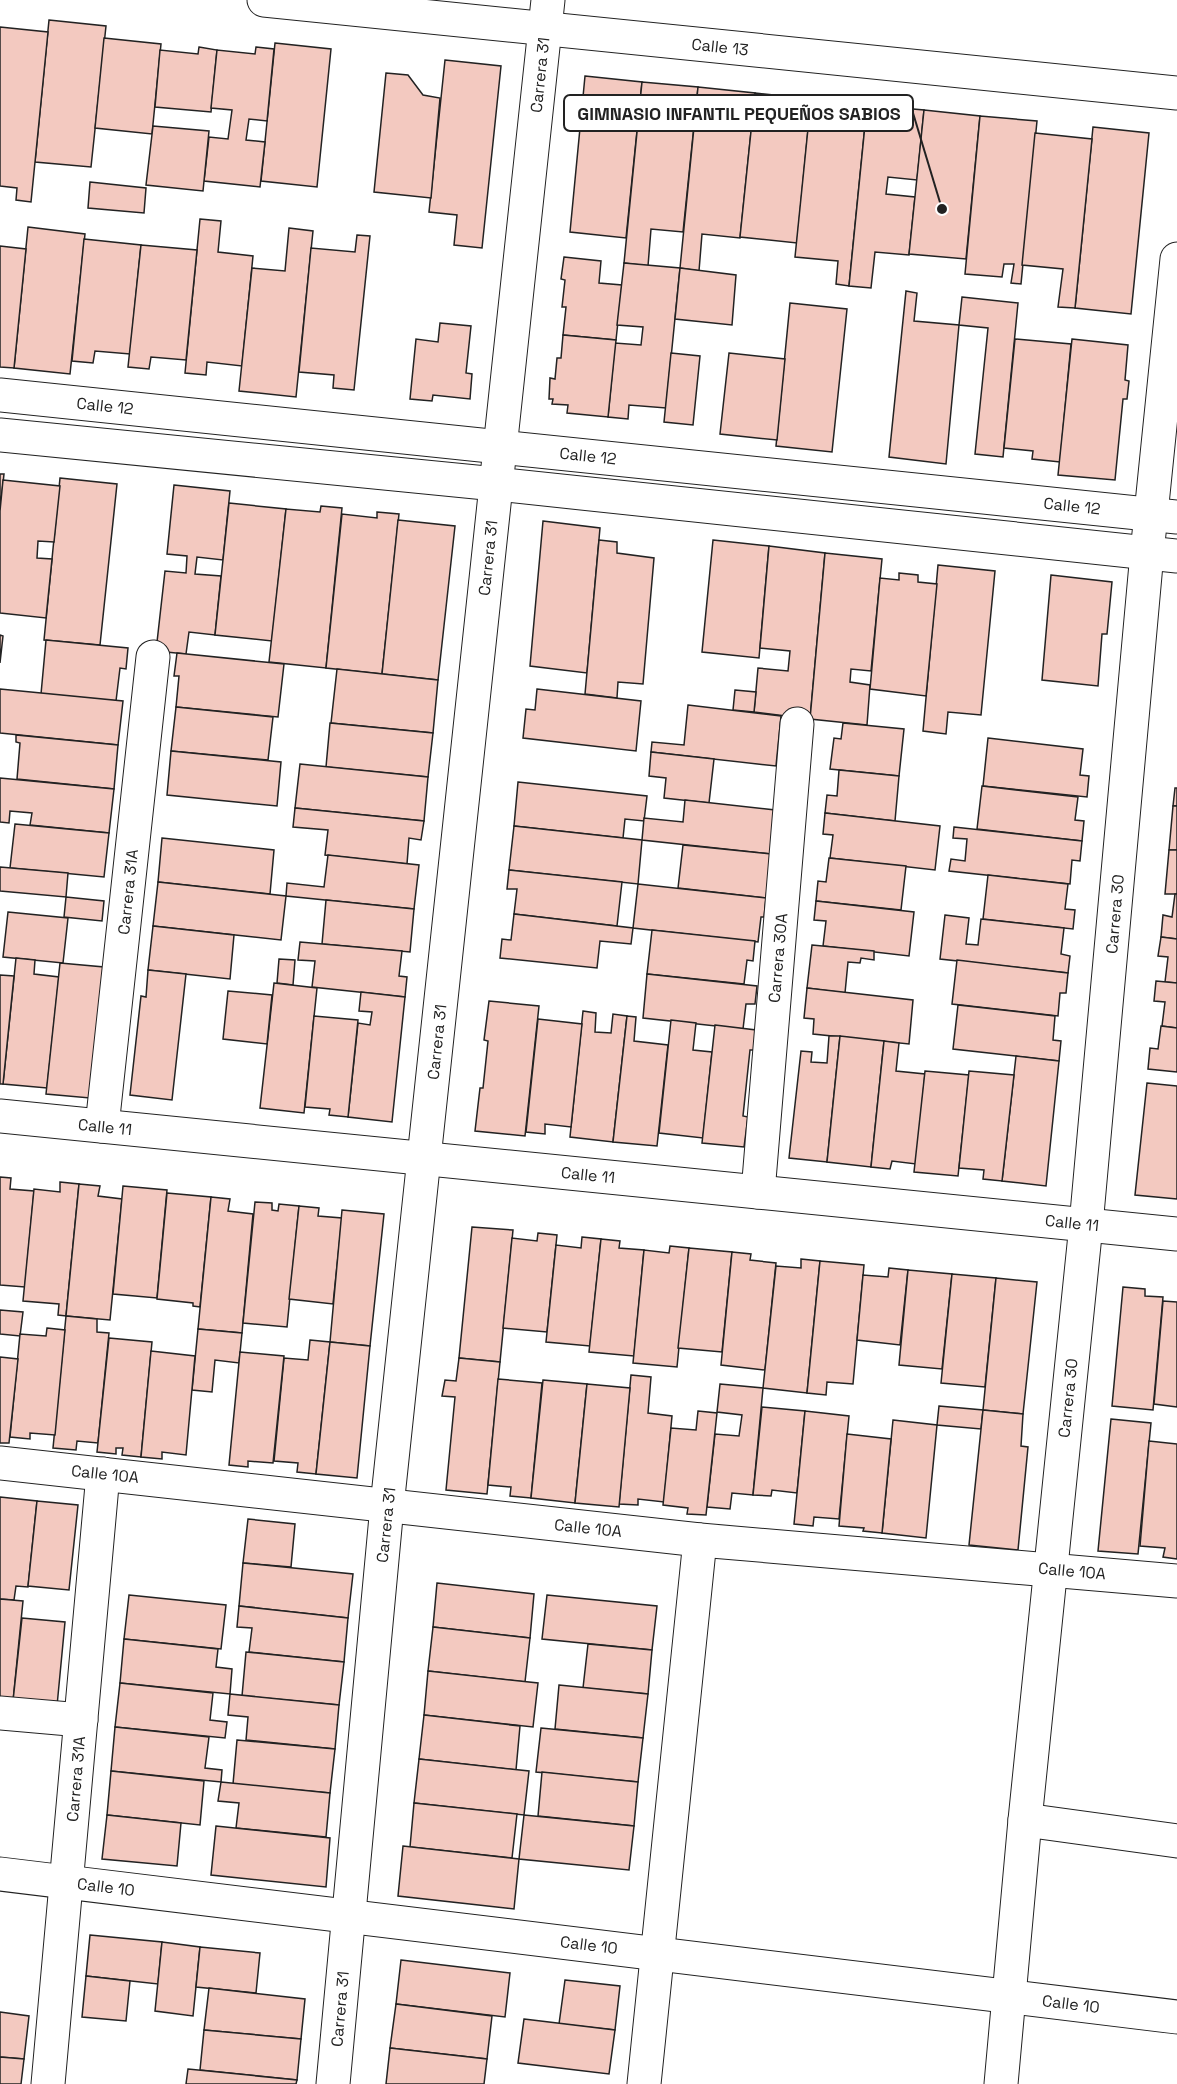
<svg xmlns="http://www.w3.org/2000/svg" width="1177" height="2084" viewBox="0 0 1177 2084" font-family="'Space Grotesk',sans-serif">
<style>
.building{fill:#f3c9c0;stroke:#222;stroke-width:1.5}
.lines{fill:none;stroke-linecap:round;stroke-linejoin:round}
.street-casing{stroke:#222;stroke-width:35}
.secondary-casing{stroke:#222;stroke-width:35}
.street{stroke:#fff;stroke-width:33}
.secondary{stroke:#fff;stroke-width:33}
.labels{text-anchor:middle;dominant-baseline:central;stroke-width:4.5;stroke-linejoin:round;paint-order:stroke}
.street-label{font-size:16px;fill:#222;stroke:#fff}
.leader{fill:none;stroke:#222;stroke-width:2}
.callout-dot{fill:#222;stroke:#fff;stroke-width:2}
.callout{fill:#fff;stroke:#222;stroke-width:2}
.callout-label{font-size:18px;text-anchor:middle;font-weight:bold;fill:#222}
</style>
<rect width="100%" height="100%" fill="#fff"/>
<g class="building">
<path d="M49,20L106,26L91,167L35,162Z"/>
<path d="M0,27L48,32L31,202L16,200L17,188L0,186Z"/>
<path d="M104,38L161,44L152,134L95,128Z"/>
<path d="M275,43L331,49L317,187L261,181Z"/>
<path d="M199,47L217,50L211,112L155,107L160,50L198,54Z"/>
<path d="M256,47L274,49L267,121L249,119L246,140L265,142L260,187L204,181L209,137L228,139L232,110L211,108L217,50L255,54Z"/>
<path d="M445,60L501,66L482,248L454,245L457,215L429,212Z"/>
<path d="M386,73L408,75L423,95L440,98L431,198L374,192Z"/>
<path d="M585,76L642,82L626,238L570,232Z"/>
<path d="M642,82L698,87L683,232L651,229L648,266L624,263Z"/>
<path d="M698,87L755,93L740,238L702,234L699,271L680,268Z"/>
<path d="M755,93L811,99L797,243L740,237Z"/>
<path d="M811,99L867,105L849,286L836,284L838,261L795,257Z"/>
<path d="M867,105L924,110L917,180L888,177L886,194L915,197L909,255L875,252L871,288L849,286Z"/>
<path d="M924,110L980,116L966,259L909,254Z"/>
<path d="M980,116L1037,121L1021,284L1011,283L1014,264H1004L1002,277L965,274Z"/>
<path d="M153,126L209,131L203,191L146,185Z"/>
<path d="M1093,127L1149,133L1131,314L1075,308Z"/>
<path d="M1035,133L1092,139L1075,308L1058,307L1063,269L1022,265Z"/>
<path d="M90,182L146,188L144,213L88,208Z"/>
<path d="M200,219L221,221L218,252L253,256L242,366L207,362L206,375L185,373Z"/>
<path d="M28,227L85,234L70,374L14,368Z"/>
<path d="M289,228L313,231L296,397L239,391L252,268L285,271Z"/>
<path d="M357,235L370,236L354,390L333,388L334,375L299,372L311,248L355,252Z"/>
<path d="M84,239L141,245L130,354L95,351L93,363L72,361Z"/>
<path d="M141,245L197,250L186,360L151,357L149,369L128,367Z"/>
<path d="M0,246L26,249L14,368L0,367Z"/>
<path d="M564,257L601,261L599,283L622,285L616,340L563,335L566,307H562L565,280L561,279Z"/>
<path d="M624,263L680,268L666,408L629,405L628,419L608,417L615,343L641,345L643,327L617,325Z"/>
<path d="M680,268L736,275L732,325L675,319Z"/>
<path d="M906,291L917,293L914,321L959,325L946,464L889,457Z"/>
<path d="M962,297L1018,303L1003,457L975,454L988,328L959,325Z"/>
<path d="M790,303L847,309L832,452L776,446Z"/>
<path d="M440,323L471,326L466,373L472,374L470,399L433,395L432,401L410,399L416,339L438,342Z"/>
<path d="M563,335L616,340L608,417L567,413L568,405L552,404L553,399H549L550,378L555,379L557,358H561Z"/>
<path d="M1015,339L1071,344L1060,462L1032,459L1033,451L1004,448Z"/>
<path d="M1072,339L1128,345L1125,380L1129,381L1127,399H1123L1115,480L1058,475Z"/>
<path d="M671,353L700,356L693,425L664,422Z"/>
<path d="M729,353L785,359L777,440L720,434Z"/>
<path d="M0,474H4L0,511Z"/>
<path d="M60,478L117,484L100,645L44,640Z"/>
<path d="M3,480L60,486L54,542L38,541L37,558L52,559L46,618L0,613V511Z"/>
<path d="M174,485L230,491L223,560L197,557L195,574L221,576L215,635L189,632L186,654L156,651L165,571L186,573L187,556L167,554Z"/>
<path d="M229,503L286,509L272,641L215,635Z"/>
<path d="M321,506L342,508L326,668L269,662L286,509L320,512Z"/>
<path d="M377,512L399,514L382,674L326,668L342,514L377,518Z"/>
<path d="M398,520L455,526L438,680L382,674Z"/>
<path d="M543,521L600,528L587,673L530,666Z"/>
<path d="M599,540L617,542V553L654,558L643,684L618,682L617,698L585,694Z"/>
<path d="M713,540L769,546L759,658L702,652Z"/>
<path d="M769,546L825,553L810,719L754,712L758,668L788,671L790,651L760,648Z"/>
<path d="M825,553L882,559L871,671L851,669L850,682L870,685L867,725L810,719Z"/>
<path d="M938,565L995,571L981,715L948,712L946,734L923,731Z"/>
<path d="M899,573L918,575V582L937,584L926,696L870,689L880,578L899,580Z"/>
<path d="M1051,575L1112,582L1107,634H1102L1098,686L1042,680Z"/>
<path d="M0,635L3,636L0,663Z"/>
<path d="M46,640L128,648L126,669L120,668L116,701L41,694Z"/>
<path d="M177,653L284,664L278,717L176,707L179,676H174Z"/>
<path d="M337,669L438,680L433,733L331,723Z"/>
<path d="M0,689L123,701L118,745L0,733Z"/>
<path d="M537,689L641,701L636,751L523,738L526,709L535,710Z"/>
<path d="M735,690L756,692L754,712L733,710Z"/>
<path d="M688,705L781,716L776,766L651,752L652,742L684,745Z"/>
<path d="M176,707L273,717L268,760L171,751Z"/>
<path d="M330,723L433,733L428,777L326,767Z"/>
<path d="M843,723L904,729L899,776L830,769L834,738L841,739Z"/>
<path d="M16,735L118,745L114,789L17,779L20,743L16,742Z"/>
<path d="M988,738L1083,749L1080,775L1089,776L1087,797L983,786Z"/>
<path d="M171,751L281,762L277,806L167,795Z"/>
<path d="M651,752L714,759L709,803L664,798L666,778L649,776Z"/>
<path d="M300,764L428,777L424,821L295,808Z"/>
<path d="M839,770L899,776L895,821L825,813L827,795L837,796Z"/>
<path d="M0,778L114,789L109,833L30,825L32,813L10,811L9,823L0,822Z"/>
<path d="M518,782L647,796L644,821L625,819L623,838L514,826Z"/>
<path d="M982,786L1078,797L1075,820L1084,821L1082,841L977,829Z"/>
<path d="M1175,788H1177V806H1173Z"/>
<path d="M685,800L775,810L771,854L642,840L644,818L683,822Z"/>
<path d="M1173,806H1177V850H1169Z"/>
<path d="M295,808L424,821L421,840L409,838L407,864L325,855L328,830L293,827Z"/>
<path d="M825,813L940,826L935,870L830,858L833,835L823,834Z"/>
<path d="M15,824L109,833L104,877L10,868Z"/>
<path d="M514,826L642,840L638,884L509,870Z"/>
<path d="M954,827L1082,841L1080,861L1072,860L1070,884L949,871L951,859L965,861L967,839L953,838Z"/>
<path d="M162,838L274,850L270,894L158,882Z"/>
<path d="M683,845L771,854L766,898L678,888Z"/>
<path d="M1169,850H1177V894H1165Z"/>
<path d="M328,855L419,865L414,909L286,896L287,883L324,887Z"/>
<path d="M829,858L906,866L901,910L816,901L818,881L826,882Z"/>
<path d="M0,867L68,873L66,897L0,891Z"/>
<path d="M509,870L622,882L617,926L514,914L517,889H507Z"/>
<path d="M988,875L1068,884L1065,909L1075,910L1073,929L983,919Z"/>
<path d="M158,882L286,896L281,940L153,926Z"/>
<path d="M638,884L766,898L764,917H761L758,942L633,928Z"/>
<path d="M1175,894H1177V939L1161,937L1163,915L1172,917Z"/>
<path d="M66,897L104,901L102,921L64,917Z"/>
<path d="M326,900L414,909L410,952L322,944Z"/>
<path d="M816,901L914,912L909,956L823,946L826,921L814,920Z"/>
<path d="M8,912L68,918L63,963L3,957Z"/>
<path d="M514,914L633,928L631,944L600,941L597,968L500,958L502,939L511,940Z"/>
<path d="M945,915L969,918L966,944L978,945L981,919L1064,928L1061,954L1070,956L1068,973L940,959Z"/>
<path d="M153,926L234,935L230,979L148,970Z"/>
<path d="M652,930L755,941L753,961L747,960L744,984L647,974Z"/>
<path d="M1161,937L1177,939V983L1165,982L1168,957L1158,956Z"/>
<path d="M300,942L402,951L399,976L407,977L405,997L312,987L315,961L298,960Z"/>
<path d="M812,945L874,951V960L861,958L860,963L848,962L845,993L807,988Z"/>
<path d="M16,958L35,960L34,974L59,977L47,1088L3,1084Z"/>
<path d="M279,959L295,960L293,985L277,983Z"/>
<path d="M957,960L1068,973L1066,993H1060L1058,1016L952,1004Z"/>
<path d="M60,963L104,967L90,1098L46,1094Z"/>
<path d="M148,970L186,974L172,1100L130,1095L141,996L146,997Z"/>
<path d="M647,974L757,986L755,1004H746L743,1029L643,1018Z"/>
<path d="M0,975L14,976L3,1084H0Z"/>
<path d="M1156,981L1177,983V1028L1162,1026L1165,1002L1154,1001Z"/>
<path d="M274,983L317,988L304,1113L260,1108Z"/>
<path d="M807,988L913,1000L909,1044L813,1034L814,1019L804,1018Z"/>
<path d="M228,991L272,995L267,1044L223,1039Z"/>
<path d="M361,992L405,997L392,1122L348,1117L358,1023L370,1025L372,1012L359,1011Z"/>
<path d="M489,1001L539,1006L525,1136L475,1131L480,1088H483L488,1041L484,1040Z"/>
<path d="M958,1005L1055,1016L1053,1040L1061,1041L1059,1061L953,1049Z"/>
<path d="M583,1011L596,1013L595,1032L611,1033L613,1014L627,1016L613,1142L570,1137Z"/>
<path d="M314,1016L358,1020L348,1117L329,1115L330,1109L305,1107Z"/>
<path d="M627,1016L636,1017L634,1041L668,1045L657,1146L613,1142Z"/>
<path d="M538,1019L582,1024L571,1127L545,1124V1134L526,1132Z"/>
<path d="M671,1020L696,1023L693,1050L712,1052L703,1138L659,1133Z"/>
<path d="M715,1025L756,1030L754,1050H750L743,1116L748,1117L744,1147L702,1143Z"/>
<path d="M1161,1026L1177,1028V1072L1148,1069L1150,1048L1158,1049Z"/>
<path d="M829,1036H840L827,1162L789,1158L801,1051L812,1052L811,1062L827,1063Z"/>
<path d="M840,1036L884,1041L871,1167L827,1162Z"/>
<path d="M884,1041L899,1043L896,1071L925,1074L916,1164L892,1161L890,1169L871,1167Z"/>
<path d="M1016,1056L1059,1061L1046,1186L1002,1181Z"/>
<path d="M925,1071L969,1075L958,1176L914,1172Z"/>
<path d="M969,1071L1014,1075L1002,1181L983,1179L984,1170L959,1168Z"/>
<path d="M1147,1083L1177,1086V1199L1135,1195Z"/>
<path d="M0,1177L11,1178L10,1189L34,1191L25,1287L0,1285Z"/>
<path d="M60,1182L79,1184L66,1316L58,1315L59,1304L23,1301L34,1189L60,1192Z"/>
<path d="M79,1184L100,1186L98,1196L122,1199L110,1320L66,1316Z"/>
<path d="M123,1186L167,1190L157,1298L113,1294Z"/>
<path d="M167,1193L211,1197L200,1307L193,1306V1303L157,1299Z"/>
<path d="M211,1197L230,1199L228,1211L253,1214L242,1333L198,1329Z"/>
<path d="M255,1202L272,1203V1210L278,1211L279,1204L299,1206L287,1327L243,1323Z"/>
<path d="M299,1206L319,1208L318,1216L342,1218L333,1304L289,1299Z"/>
<path d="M342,1210L384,1214L370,1346L330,1342Z"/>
<path d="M472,1227L513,1230L500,1362L459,1358Z"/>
<path d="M538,1233L557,1235L547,1332L503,1328L512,1238L537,1241Z"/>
<path d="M582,1237L601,1239L590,1346L546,1342L556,1245L581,1248Z"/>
<path d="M601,1239L620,1241L619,1248L644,1250L634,1356L589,1352Z"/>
<path d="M670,1246L689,1248L677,1367L633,1363L644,1250L669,1253Z"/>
<path d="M689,1248L732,1252L722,1352L678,1348Z"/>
<path d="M732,1252L751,1254L750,1260L776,1263L765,1370L721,1365Z"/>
<path d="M801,1259L820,1261L807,1393L763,1388L776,1266L801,1268Z"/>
<path d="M820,1261L864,1265L853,1384L827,1382L826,1395L807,1393Z"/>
<path d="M889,1268L908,1270L900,1345L857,1340L863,1275L888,1277Z"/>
<path d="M908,1270L952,1274L942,1369L899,1365Z"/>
<path d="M952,1274L996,1278L985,1387L941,1383Z"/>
<path d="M996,1278L1037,1282L1023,1414L983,1410Z"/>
<path d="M1123,1287L1145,1289V1296L1163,1297L1153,1410L1112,1406Z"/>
<path d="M1163,1301L1177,1302V1407L1154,1404Z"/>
<path d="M0,1310L23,1312L20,1336L0,1334Z"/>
<path d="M66,1316L97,1319V1332L109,1333L98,1443L77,1441L76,1450L53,1448Z"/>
<path d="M47,1328L65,1330L55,1435L30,1433V1439L10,1437L20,1334L46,1336Z"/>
<path d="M198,1329L242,1333L239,1363L215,1360L212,1392L192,1390Z"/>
<path d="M109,1338L152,1342L141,1457L122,1455L123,1448H116V1454L97,1452Z"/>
<path d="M310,1340L330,1342L316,1474L297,1472L298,1463L274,1461L284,1358L308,1360Z"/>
<path d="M330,1342L370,1346L357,1478L316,1474Z"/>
<path d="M151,1351L195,1356L186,1455L162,1452V1459L141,1457Z"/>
<path d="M240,1352L284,1356L273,1463L248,1461V1467L229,1465Z"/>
<path d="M0,1357L18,1359L9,1443H0Z"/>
<path d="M459,1358L500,1362L487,1494L446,1490L455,1397L442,1396L445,1380L456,1381Z"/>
<path d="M631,1375L651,1377L648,1413L672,1416L664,1502L638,1499V1505L619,1504Z"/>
<path d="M498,1379L542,1383L531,1498L510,1496L511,1487L488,1485Z"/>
<path d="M543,1380L587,1384L575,1503L531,1498Z"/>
<path d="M587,1384L630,1388L619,1507L575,1503Z"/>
<path d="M720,1384L763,1388L753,1495L732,1493L730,1509L707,1507L715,1434L739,1436L742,1415L717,1412Z"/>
<path d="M939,1406L983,1410L981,1429L937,1425Z"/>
<path d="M762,1407L805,1411L797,1493L772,1490L771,1496L753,1495Z"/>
<path d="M983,1410L1023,1414L1021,1446L1028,1447L1018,1550L969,1545Z"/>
<path d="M698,1411L717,1413L706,1515L687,1514L688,1508L663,1505L671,1428L696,1430Z"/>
<path d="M805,1411L849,1416L839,1519L814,1517L813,1526L794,1524Z"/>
<path d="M1111,1419L1151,1423L1138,1554L1098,1551Z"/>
<path d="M893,1420L937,1425L926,1538L882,1533Z"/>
<path d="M847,1434L891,1439L882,1533L863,1531L864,1528L839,1526Z"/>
<path d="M1149,1441L1177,1444V1559L1163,1557L1165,1548L1140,1546Z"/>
<path d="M0,1497L37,1501L28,1587L16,1586L14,1600L0,1599Z"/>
<path d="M37,1501L78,1505L69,1590L28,1586Z"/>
<path d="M248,1519L295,1524L291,1567L243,1563Z"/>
<path d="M243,1563L353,1574L348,1618L239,1606Z"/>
<path d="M437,1583L534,1594L530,1638L433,1627Z"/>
<path d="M129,1595L226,1605L221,1649L124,1639Z"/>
<path d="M547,1595L657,1606L652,1650L542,1639Z"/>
<path d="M0,1599L23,1601L13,1701L0,1700Z"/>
<path d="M239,1606L348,1618L344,1662L249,1652L252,1628L237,1627Z"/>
<path d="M22,1618L65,1622L57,1706L13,1701Z"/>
<path d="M433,1627L530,1638L525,1682L428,1671Z"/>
<path d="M124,1639L218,1649L216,1667L232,1669L230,1694L120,1683Z"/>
<path d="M588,1644L652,1650L648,1694L583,1688Z"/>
<path d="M246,1652L344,1662L339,1705L242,1696Z"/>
<path d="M428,1671L538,1683L533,1727L424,1715Z"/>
<path d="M120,1683L213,1693L210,1720L227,1722L225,1738L115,1727Z"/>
<path d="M559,1685L648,1694L643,1738L555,1729Z"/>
<path d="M230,1694L339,1705L335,1749L246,1740L248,1717L228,1715Z"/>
<path d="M424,1715L520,1726L516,1770L419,1759Z"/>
<path d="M115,1727L209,1737L205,1768L222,1770L221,1782L111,1771Z"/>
<path d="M541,1728L643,1738L638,1782L536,1772Z"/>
<path d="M237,1740L335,1749L330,1793L233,1784Z"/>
<path d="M419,1759L529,1771L524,1815L414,1803Z"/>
<path d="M111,1771L204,1781L200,1825L107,1815Z"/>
<path d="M542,1772L638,1782L634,1826L538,1816Z"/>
<path d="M221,1782L330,1793L326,1837L236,1828L239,1803L218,1801Z"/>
<path d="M414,1803L517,1814L512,1858L410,1847Z"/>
<path d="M107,1815L181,1823L177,1866L102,1859Z"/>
<path d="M524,1815L634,1826L629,1870L519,1859Z"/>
<path d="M216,1826L330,1838L326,1887L211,1875Z"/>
<path d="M403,1846L519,1859L514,1909L398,1896Z"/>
<path d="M90,1935L162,1942L158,1984L86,1976Z"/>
<path d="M162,1942L200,1947L193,2016L155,2011Z"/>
<path d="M200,1947L260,1953L256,1993L196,1987Z"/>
<path d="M401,1960L510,1973L505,2017L396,2004Z"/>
<path d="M86,1976L130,1981L126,2021L82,2017Z"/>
<path d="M565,1980L620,1986L615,2030L559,2024Z"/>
<path d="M209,1988L305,1999L301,2039L204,2030Z"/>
<path d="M396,2004L492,2016L487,2059L390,2048Z"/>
<path d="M0,2012L29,2016L24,2059L0,2057Z"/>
<path d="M524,2019L615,2030L609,2074L518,2063Z"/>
<path d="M204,2030L301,2039L297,2080L200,2070Z"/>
<path d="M390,2048L487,2059L484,2084H386Z"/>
<path d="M0,2057L24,2059L21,2084H0Z"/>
<path d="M188,2069L297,2080L296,2084H186Z"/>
</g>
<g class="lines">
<defs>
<g id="street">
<path d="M264,0L1177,93"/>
<path d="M0,395L500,447"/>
<path d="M0,435L496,484"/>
<path d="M102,1126L153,657"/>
<path d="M758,1192L797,724"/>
<path d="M0,1463L700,1540L1177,1581"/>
<path d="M0,1713L81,1720"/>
<path d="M1025,1820L1177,1841"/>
<path d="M0,1874L1177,2017"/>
<path d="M48,2084L103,1474"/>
<path d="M333,2084L387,1506L424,1158"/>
<path d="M644,2084L700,1540"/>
<path d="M1001,2084L1025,1820L1086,1225L1147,553L1177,259"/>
</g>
<g id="secondary">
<path d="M500,447L1177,517"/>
<path d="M496,484L1177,556"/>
<path d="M0,1116L1177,1234"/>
<path d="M424,1158L548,0"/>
</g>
</defs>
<use href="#street" class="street-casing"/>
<use href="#secondary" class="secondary-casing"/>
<use href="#street" class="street"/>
<use href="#secondary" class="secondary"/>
</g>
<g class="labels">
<g class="street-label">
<text transform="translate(720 47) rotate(6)">Calle 13</text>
<text transform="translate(540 75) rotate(-84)">Carrera 31</text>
<text transform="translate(105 406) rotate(6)">Calle 12</text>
<text transform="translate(588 456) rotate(6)">Calle 12</text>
<text transform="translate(1072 506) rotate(6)">Calle 12</text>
<text transform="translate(488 558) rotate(-84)">Carrera 31</text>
<text transform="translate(128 892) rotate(-84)">Carrera 31A</text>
<text transform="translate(1115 914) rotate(-85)">Carrera 30</text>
<text transform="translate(778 958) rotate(-85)">Carrera 30A</text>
<text transform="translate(437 1042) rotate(-84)">Carrera 31</text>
<text transform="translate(105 1127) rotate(6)">Calle 11</text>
<text transform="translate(588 1175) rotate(6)">Calle 11</text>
<text transform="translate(1072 1223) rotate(6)">Calle 11</text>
<text transform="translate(1068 1398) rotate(-84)">Carrera 30</text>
<text transform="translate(105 1474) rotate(6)">Calle 10A</text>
<text transform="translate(386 1525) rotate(-84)">Carrera 31</text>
<text transform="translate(588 1528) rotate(6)">Calle 10A</text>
<text transform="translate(1072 1571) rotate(5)">Calle 10A</text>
<text transform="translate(76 1779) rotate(-85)">Carrera 31A</text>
<text transform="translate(106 1887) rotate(7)">Calle 10</text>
<text transform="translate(589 1945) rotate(7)">Calle 10</text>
<text transform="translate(1071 2004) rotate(7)">Calle 10</text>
<text transform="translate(340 2009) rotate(-85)">Carrera 31</text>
</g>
</g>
<path class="leader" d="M942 209L913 113"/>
<circle class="callout-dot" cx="942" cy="209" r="6"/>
<rect class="callout" x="564" y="95" width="349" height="36" rx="6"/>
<g class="callout-label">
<text x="739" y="120">GIMNASIO INFANTIL PEQUEÑOS SABIOS</text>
</g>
</svg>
